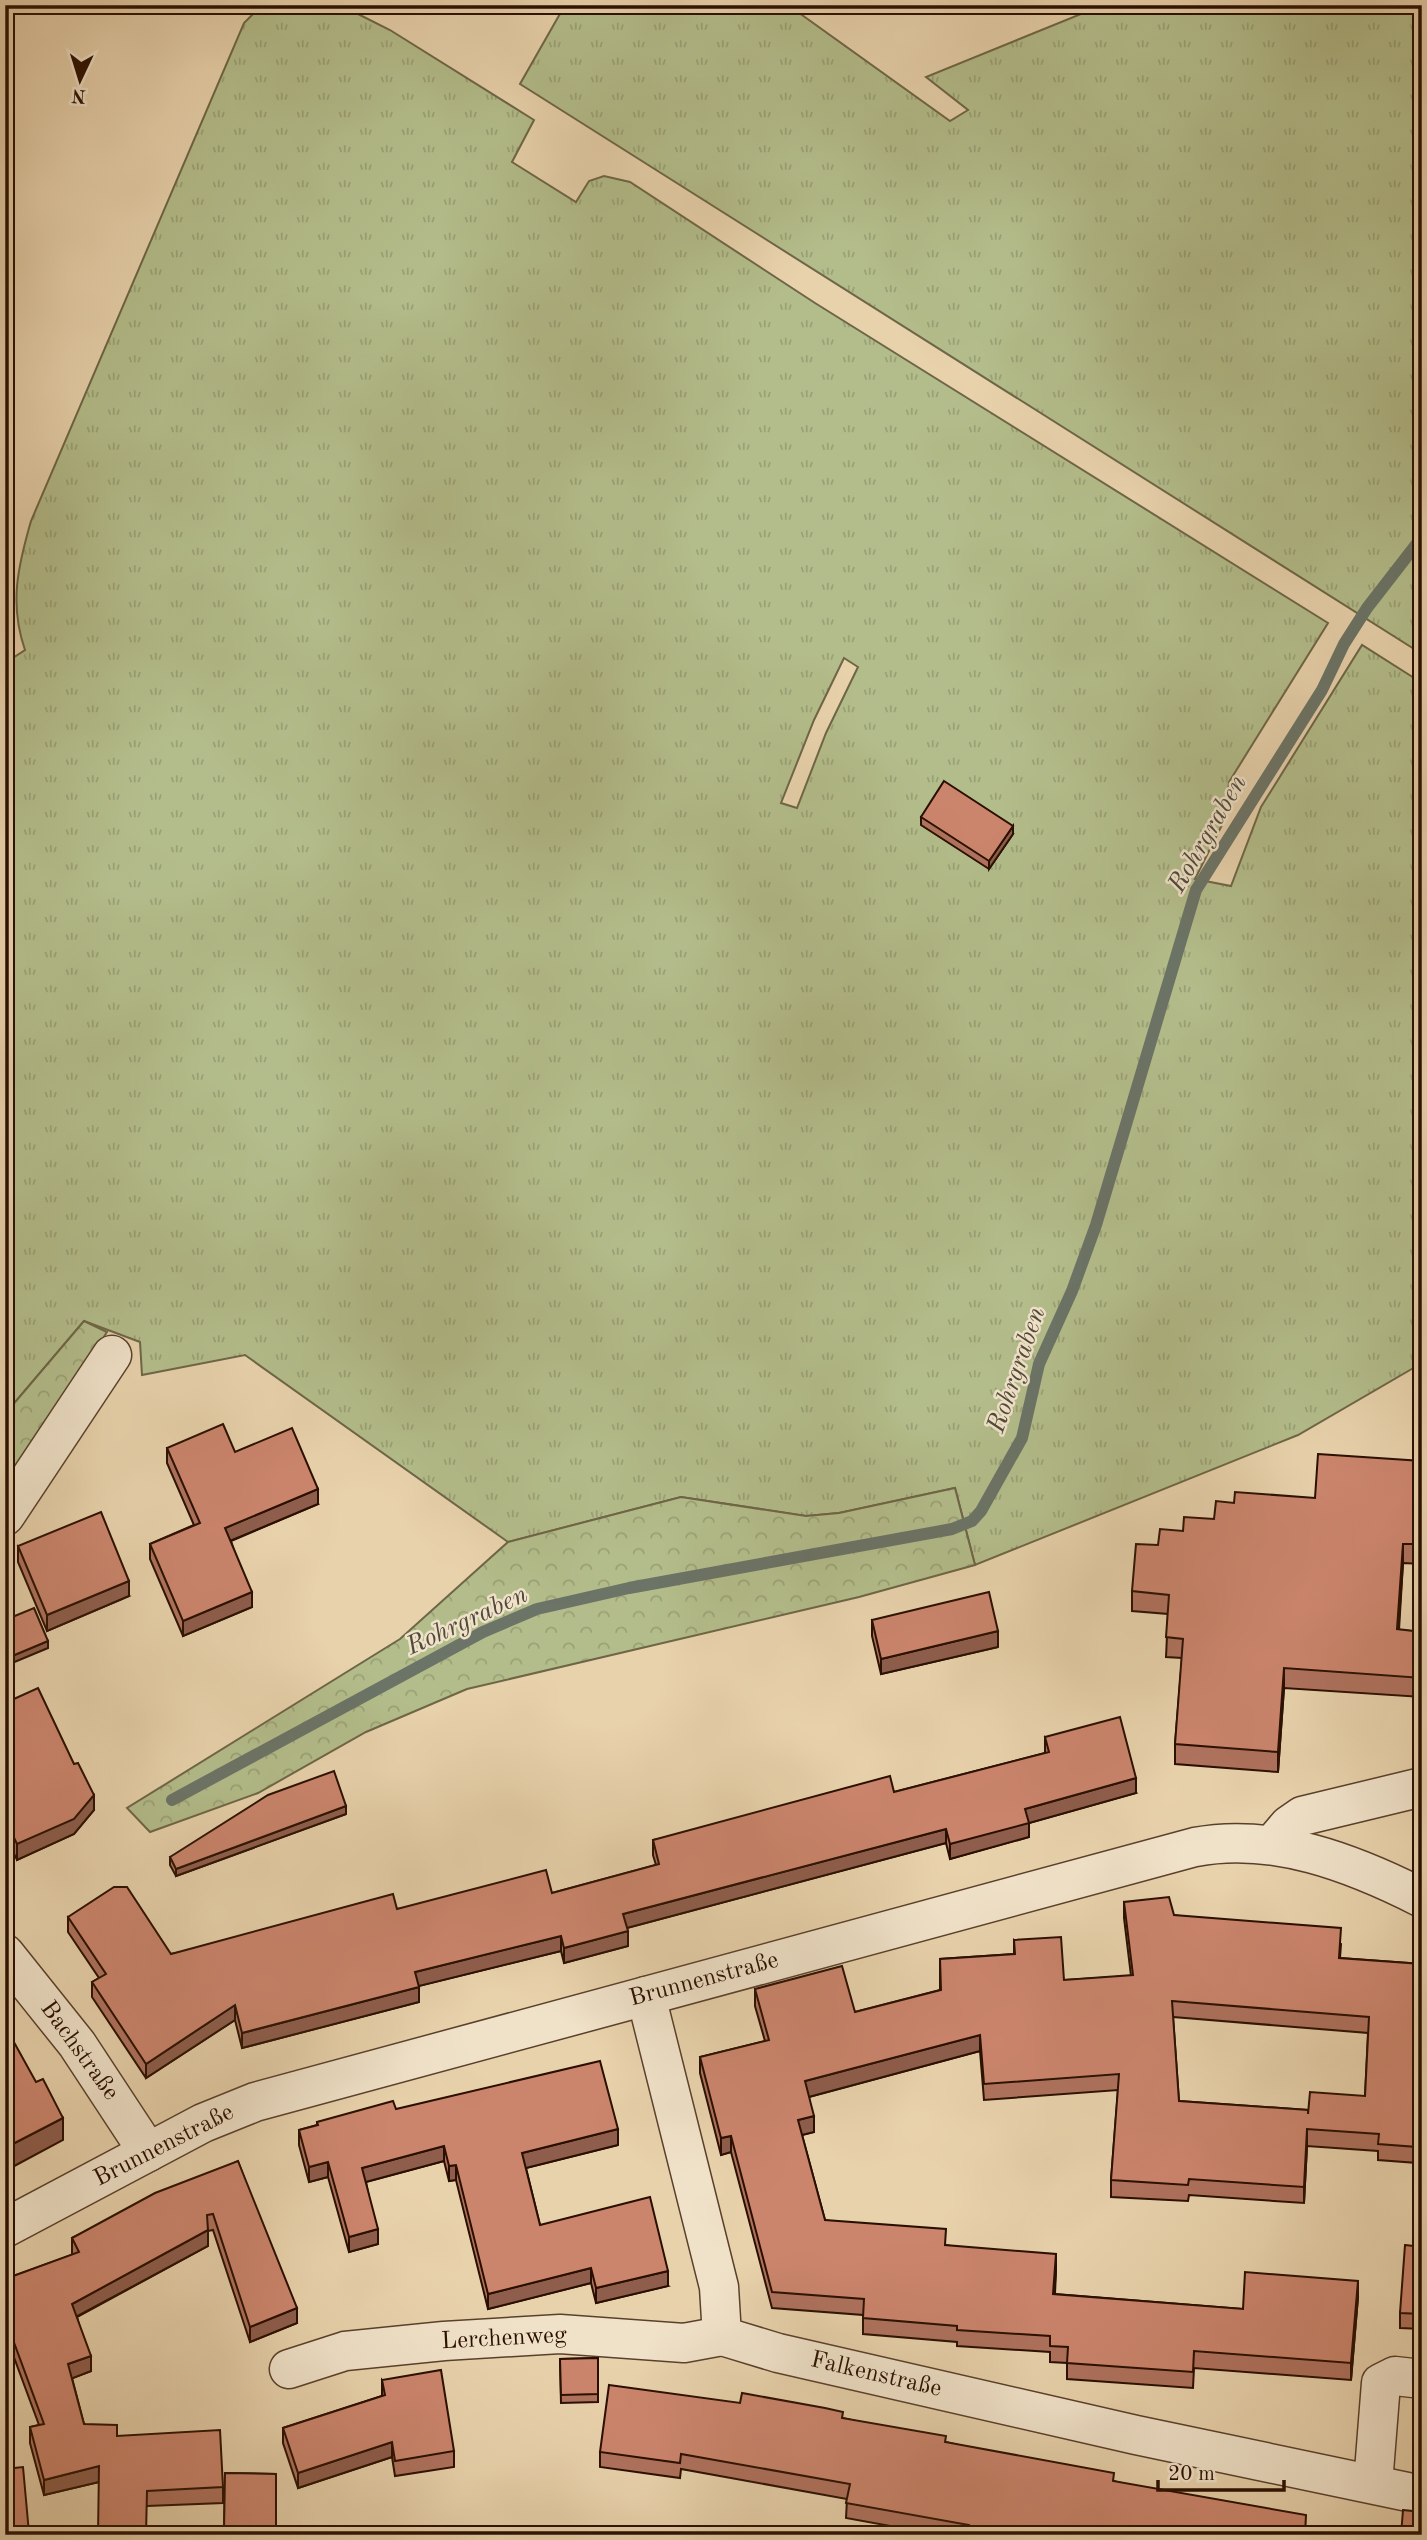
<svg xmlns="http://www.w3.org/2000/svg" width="1427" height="2540" viewBox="0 0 1427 2540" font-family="'Old Standard TT',serif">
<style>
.grass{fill:url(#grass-tufts);stroke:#6e6646;stroke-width:2;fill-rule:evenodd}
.forest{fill:url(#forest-crowns);stroke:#6e6646;stroke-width:2}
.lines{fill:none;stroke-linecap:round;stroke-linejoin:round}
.stream{stroke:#6b7467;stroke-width:12}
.minor-casing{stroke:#5a402c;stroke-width:41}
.minor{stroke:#f0e2c9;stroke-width:38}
.wall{fill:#af725e;stroke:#2a0f01;stroke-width:2;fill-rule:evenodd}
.shaded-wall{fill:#8e5d4c;stroke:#2a0f01;stroke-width:2}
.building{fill:#cb856d;stroke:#2a0f01;stroke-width:2;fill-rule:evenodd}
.labels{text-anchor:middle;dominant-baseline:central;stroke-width:5;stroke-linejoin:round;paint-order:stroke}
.street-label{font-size:24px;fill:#2a0f01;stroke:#f0e2c9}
.water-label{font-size:26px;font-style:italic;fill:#504a3c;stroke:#f0e2c9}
</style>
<defs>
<pattern id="grass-tufts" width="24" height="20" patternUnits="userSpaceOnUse" patternTransform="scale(1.75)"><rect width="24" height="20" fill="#b3bd8b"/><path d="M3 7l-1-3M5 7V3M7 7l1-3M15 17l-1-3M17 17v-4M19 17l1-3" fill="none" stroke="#9aa176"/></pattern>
<pattern id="forest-crowns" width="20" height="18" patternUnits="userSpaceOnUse" patternTransform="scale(1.75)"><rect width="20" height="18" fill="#b3bd8b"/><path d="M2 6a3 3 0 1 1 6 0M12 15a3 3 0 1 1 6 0" fill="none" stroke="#9aa176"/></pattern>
</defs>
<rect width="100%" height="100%" fill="#e8d2ac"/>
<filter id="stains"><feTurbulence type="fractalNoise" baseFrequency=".00286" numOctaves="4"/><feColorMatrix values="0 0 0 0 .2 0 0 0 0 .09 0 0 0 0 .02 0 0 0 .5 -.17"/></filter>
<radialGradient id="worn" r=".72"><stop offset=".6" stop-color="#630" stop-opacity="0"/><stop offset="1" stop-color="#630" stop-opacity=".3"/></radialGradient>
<g class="grass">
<path d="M262,5H336L358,14L390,30L534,120L512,162L576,202L589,181L604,176L630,182L815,303L1328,623L1229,782L1225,819L1195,879L1231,886L1261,807L1362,645L1422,683V1363L1298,1435L975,1565L955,1488L839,1513L806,1516L681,1497L508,1542L245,1355L142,1375L140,1342L84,1321L5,1414V663L25,650C9,604 18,566 31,521L244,23ZM844,658L858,667L826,733L797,808L781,803L814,720Z"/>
<path d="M565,5H788L950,121L968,110L926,77L1103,5H1422V654L520,84Z"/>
</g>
<g class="forest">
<path d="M84,1321L107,1332L5,1491V1414Z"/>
<path d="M955,1488L975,1565L859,1597L467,1689L366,1732L258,1793L150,1832L127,1808L400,1639L508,1542L681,1497L806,1516L839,1513Z"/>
</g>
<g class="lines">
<path class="stream" d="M172,1800L483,1632L537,1609L629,1588L952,1529L972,1521L981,1511L1022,1438L1039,1364L1072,1291L1096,1225L1196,890L1322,690L1344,644L1367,608L1422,537"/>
<defs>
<g id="minor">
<path d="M5,1516L112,1355"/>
<path d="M1272,1845L1289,1825L1302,1816L1422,1787"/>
<path d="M5,1954L77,2044L148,2152"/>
<path d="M646,1996L719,2287L722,2336L778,2353L1136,2435L1422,2495"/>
<path d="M5,2228L203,2123L255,2102L1195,1847C1273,1832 1353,1863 1422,1898"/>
<path d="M289,2369L345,2351L444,2341L560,2334L684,2343L722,2336"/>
<path d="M1373,2484L1381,2383L1395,2376L1422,2379"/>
</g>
</defs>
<use href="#minor" class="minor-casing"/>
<use href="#minor" class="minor"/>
</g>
<g class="wall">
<path d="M921,817L1013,834L989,869L921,825Z"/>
<path d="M167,1448L235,1452L318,1504L231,1541L252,1607L183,1636L150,1559V1544L194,1525L167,1463Z"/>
<path d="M1422,1461V1564L1403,1563L1399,1630L1422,1632V1697L1284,1688L1278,1772L1175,1764V1744L1182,1658L1166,1657L1168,1614L1132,1611V1591L1158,1545L1183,1531L1214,1519L1234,1503L1315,1498Z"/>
<path d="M18,1546L129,1596L47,1631L18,1562Z"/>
<path d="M872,1620L998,1647L881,1674L872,1636Z"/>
<path d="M5,1703L94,1810L74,1834L17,1860L5,1835Z"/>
<path d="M1045,1737L1136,1793L1029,1823V1837L950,1859L946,1843L627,1928L628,1946L564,1963L561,1951L418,1986L419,2002L242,2048L235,2020L146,2078L92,1997V1982L99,1978L68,1932V1917L171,1954L397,1909L552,1893L656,1865L653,1855V1840L894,1792L1045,1753Z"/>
<path d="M346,1814L176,1876L170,1865V1857Z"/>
<path d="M1124,1902L1174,1915L1341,1944L1340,1958L1422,1964V2169H1417V2163L1378,2160V2151L1307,2146L1304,2203L1189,2195L1188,2201L1111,2197V2180L1118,2090L984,2100L980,2051L809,2097L814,2132L802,2135L825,2220L946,2245L1056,2270L1055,2294L1243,2309L1358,2297L1351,2380L1194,2368L1193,2388L1067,2379V2363L1050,2362V2352L957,2346V2342L863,2334V2315L772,2308L731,2152L721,2155L700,2073V2057L765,2041L755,2006V1989L855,2012L940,1990V1959L1014,1954V1940L1064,1980L1131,1976L1124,1918ZM1173,2017L1368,2033L1365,2096L1308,2110L1179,2101Z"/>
<path d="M396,2109L618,2145L526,2168L540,2225L668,2286L596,2303L591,2283L488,2309L456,2180L449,2181L444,2161L366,2182L378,2244L349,2252L328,2177L309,2182L299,2145V2130L317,2125V2122Z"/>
<path d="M238,2161L297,2323L250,2342L213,2230L208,2231V2246L77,2317L91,2371L72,2378L84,2424L117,2436L223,2487V2503L147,2506L99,2482L44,2495L30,2443V2427L39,2425L5,2333V2279L72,2255V2238Z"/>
<path d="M1422,2247V2329L1400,2328V2313Z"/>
<path d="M598,2358V2402L561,2403L560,2359Z"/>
<path d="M382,2380L454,2451V2467L395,2476L392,2457L298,2488L283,2443V2428L382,2396Z"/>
<path d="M740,2403L843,2418L946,2442L1114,2481L1306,2535H940L846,2518L847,2499L681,2469L680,2478L600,2467V2452Z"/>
<path d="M225,2473L276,2474V2535H224Z"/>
</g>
<g class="shaded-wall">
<path d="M1013,826V834L989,869V861Z"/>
<path d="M318,1489V1504L225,1543V1528Z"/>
<path d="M1403,1544V1563L1397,1649V1629Z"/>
<path d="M129,1581V1596L47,1631V1615Z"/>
<path d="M252,1592V1607L183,1636V1621Z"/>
<path d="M998,1631V1647L881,1674V1659Z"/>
<path d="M48,1641V1648L5,1666V1659Z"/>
<path d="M1284,1668V1688L1278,1772V1752Z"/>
<path d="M1136,1778V1793L1029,1823V1837L950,1859V1844L1025,1809Z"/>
<path d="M94,1795V1810L74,1834L17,1860V1844Z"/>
<path d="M346,1806V1814L176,1876V1869Z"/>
<path d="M946,1829V1843L623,1929V1914Z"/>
<path d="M628,1931V1946L564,1963V1948Z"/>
<path d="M561,1936V1951L415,1987V1972Z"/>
<path d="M419,1987V2002L242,2048V2033Z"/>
<path d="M235,2005V2020L146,2078V2064Z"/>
<path d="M980,2035V2051L805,2098V2081Z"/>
<path d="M814,2116V2132L798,2136V2120Z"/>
<path d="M63,2118V2140L5,2171V2148Z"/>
<path d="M618,2129V2145L522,2169V2153Z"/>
<path d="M1307,2129V2146L1304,2203V2187Z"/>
<path d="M731,2136V2152L721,2155V2138Z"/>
<path d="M444,2146V2161L362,2183V2168Z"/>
<path d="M328,2162V2177L309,2182V2167Z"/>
<path d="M456,2165V2180L449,2181V2166Z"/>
<path d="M378,2229V2244L349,2252V2237Z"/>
<path d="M208,2230V2246L72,2319V2304Z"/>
<path d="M1056,2254V2270L1053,2310V2294Z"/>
<path d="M591,2268V2283L488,2309V2294Z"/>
<path d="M668,2271V2286L596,2303V2288Z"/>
<path d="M1358,2281V2297L1351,2380V2363Z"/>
<path d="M297,2308V2323L250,2342V2327Z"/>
<path d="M91,2356V2371L68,2380V2364Z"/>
<path d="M392,2442V2457L298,2488V2473Z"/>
<path d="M99,2466V2482L44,2495V2480Z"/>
</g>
<g class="building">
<path d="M944,781L1013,826L989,861L921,817Z"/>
<path d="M223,1424L235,1452L292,1428L318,1489L225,1528L252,1592L183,1621L150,1544L200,1523L167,1448Z"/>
<path d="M1318,1454L1422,1461V1544H1403L1397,1629L1422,1632V1678L1284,1668L1278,1752L1175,1744L1183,1639L1166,1637L1169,1595L1132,1591L1136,1544L1158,1545L1160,1529L1183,1531L1184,1517L1214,1519L1216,1501L1234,1503L1235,1492L1315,1498Z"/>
<path d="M101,1512L129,1581L47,1615L18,1546Z"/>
<path d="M989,1592L998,1631L881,1659L872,1620Z"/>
<path d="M34,1608L48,1641L5,1659V1620Z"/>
<path d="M38,1688L74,1764L78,1763L94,1795L74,1819L17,1844L5,1819V1703Z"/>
<path d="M1120,1717L1136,1778L1025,1809L1029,1823L950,1844L946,1829L623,1914L628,1931L564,1948L561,1936L415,1972L419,1987L242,2033L235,2005L146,2064L92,1982L106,1974L68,1917L114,1887H127L171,1954L393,1894L397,1909L546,1870L552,1893L659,1864L653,1840L890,1776L894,1792L1049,1752L1045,1737Z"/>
<path d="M334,1771L346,1806L176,1869L170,1857L268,1795Z"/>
<path d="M1169,1897L1174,1915L1341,1928L1339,1958L1422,1964V2153H1417V2147L1378,2144L1379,2134L1307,2129L1304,2187L1189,2179L1188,2185L1111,2180L1119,2074L984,2084L980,2035L805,2081L814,2116L798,2120L825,2220L946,2229L945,2245L1056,2254L1053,2294L1243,2309L1245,2272L1358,2281L1351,2363L1194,2351L1193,2372L1067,2363L1068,2347L1050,2346V2336L957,2330V2326L863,2318L864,2299L772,2292L731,2136L721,2138L700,2057L769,2040L755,1989L842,1966L855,2012L941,1990L940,1959L1015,1954L1014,1940L1061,1937L1064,1980L1133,1975L1124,1902ZM1172,2001L1369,2017L1365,2096L1310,2092L1308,2114V2110L1179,2101Z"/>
<path d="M5,2026L36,2082L43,2079L63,2118L5,2148Z"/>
<path d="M600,2061L618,2129L522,2153L540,2225L650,2197L668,2271L596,2288L591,2268L488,2294L456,2165L449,2166L444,2146L362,2168L378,2229L349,2237L328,2162L309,2167L299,2130L318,2125L317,2122L393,2101L396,2109Z"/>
<path d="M238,2161L297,2308L250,2327L213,2214L207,2215L208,2230L72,2304L91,2356L68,2364L84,2424L117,2425V2436L220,2430L223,2487L147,2491L146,2535H98L99,2466L44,2480L30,2427L44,2424L5,2318V2279L79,2252L72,2238L155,2193Z"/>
<path d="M1405,2245L1422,2247V2314L1400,2313Z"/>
<path d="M598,2358V2394L561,2395L560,2359Z"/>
<path d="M441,2370L454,2451L395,2461L392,2442L298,2473L283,2428L385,2395L382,2380Z"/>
<path d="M609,2385L740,2403L742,2393L825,2408L843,2412L842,2418L946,2436L945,2442L1114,2473L1113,2481L1306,2515L1305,2535H967L969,2525L846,2503L850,2484L681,2454L680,2463L600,2452Z"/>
<path d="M23,2467L29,2533L5,2535V2469Z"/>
<path d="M225,2473L276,2474V2531L224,2530Z"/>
<path d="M1403,2510L1422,2512V2535H1401Z"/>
</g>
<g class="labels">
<g class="street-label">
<text transform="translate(704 1980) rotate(-15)">Brunnenstraße</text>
<text transform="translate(79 2051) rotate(54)">Bachstraße</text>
<text transform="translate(164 2146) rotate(-27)">Brunnenstraße</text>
<text transform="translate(504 2339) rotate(-3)">Lerchenweg</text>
<text transform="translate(876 2375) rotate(13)">Falkenstraße</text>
</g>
<g class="water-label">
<text transform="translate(1208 834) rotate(-60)">Rohrgraben</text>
<text transform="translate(1017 1370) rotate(-71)">Rohrgraben</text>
<text transform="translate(467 1621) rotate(-25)">Rohrgraben</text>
</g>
</g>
<rect width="1427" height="2540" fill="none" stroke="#e8d2ac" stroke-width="28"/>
<rect x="7" y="7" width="1413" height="2526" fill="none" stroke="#2a0f01" stroke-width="3.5"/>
<rect x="14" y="14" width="1399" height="2512" fill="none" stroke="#2a0f01" stroke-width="2"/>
<g transform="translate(80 80) rotate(184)" stroke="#f0e2c9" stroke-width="5" paint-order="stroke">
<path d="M0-5L12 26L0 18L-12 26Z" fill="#2a0f01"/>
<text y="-10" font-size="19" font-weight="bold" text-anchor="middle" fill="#2a0f01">N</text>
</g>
<path d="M1158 2480v10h126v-10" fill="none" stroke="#2a0f01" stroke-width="3.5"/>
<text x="1168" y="2480" font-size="21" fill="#2a0f01" stroke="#f0e2c9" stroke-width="5" paint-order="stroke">20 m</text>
<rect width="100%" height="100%" filter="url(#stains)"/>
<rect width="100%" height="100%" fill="url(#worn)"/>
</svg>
